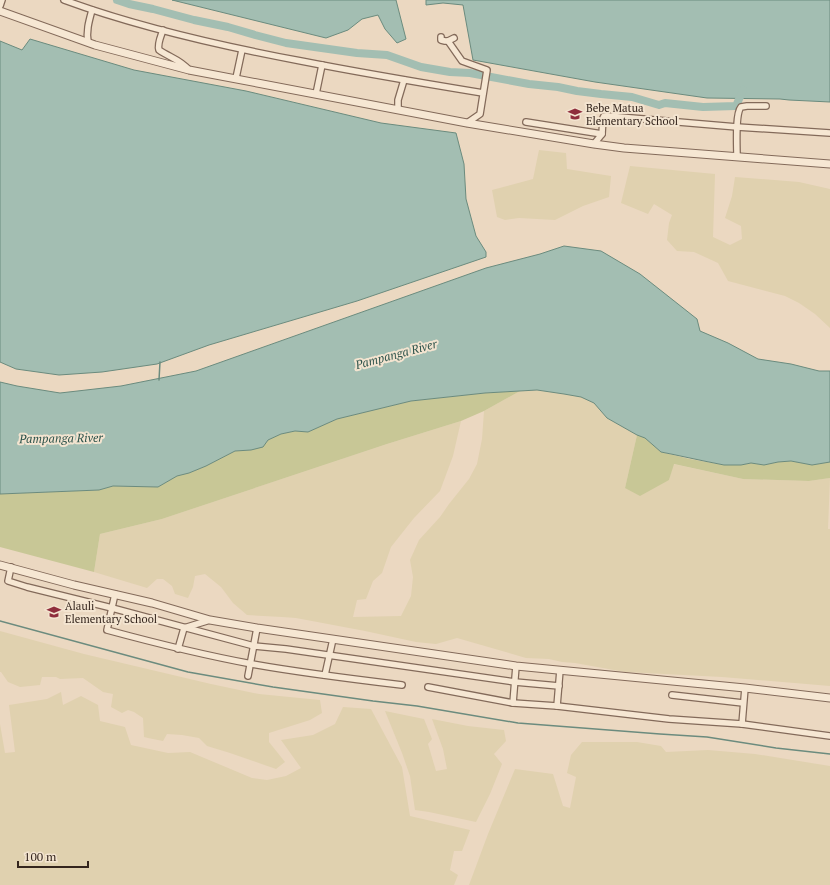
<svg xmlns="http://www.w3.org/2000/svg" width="830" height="885" viewBox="0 0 830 885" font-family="'PT Serif',serif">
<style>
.farmland{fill:#e0d1af}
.green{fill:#c8c796}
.water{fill:#a3beb2;stroke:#6b8b7e}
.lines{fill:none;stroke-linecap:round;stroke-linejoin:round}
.stream{stroke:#6b8b7e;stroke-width:1.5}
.river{stroke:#a3beb2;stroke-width:8}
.minor-casing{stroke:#836a5a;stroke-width:8}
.tertiary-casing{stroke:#836a5a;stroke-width:9}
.minor{stroke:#f6e7d3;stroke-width:5.5}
.tertiary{stroke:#f6e7d3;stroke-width:7}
.labels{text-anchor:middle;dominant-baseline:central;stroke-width:4;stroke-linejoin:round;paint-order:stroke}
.poi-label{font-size:11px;fill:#34251d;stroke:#f3e4d0;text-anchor:start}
.water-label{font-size:12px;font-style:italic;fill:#2d534b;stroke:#f3e4d0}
</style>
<rect width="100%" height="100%" fill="#ebd8c1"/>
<g class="farmland">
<path d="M539,150L566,153L567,169L611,176L609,197L583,206L555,220L519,218L505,220L497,217L492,190L533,179Z"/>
<path d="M630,166L715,174L713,237L730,245L742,239L741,226L725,218L732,196L735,177L799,182L830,189V328L815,314L799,303L785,296L728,281L718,263L694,252L677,251L667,240L669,223L672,215L654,204L648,214L621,203Z"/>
<path d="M537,390L564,394L581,397L594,403L607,418L637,435L625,488L669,480L673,464L743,479L809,481L830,478L828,529H830V686L722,677L625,672L575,663L562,662L549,659L526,658L457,638L436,644L416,642L365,631L296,618L282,617L247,615L233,603L221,587L205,574L195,576L193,587L188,598L175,594L172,586L163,579H157L147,588L94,572L100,534L162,519L387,444L461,421L453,456L440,491L414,518L391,547L382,573L373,581L366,599L357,600L353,617L401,616L411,596L413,577L410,560L419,540L440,517L449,504L469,479L477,464L482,439L484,411L520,391Z"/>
<path d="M0,631L84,654L211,684L259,694L320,700L322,713L310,720L269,733V742L285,762L276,769L230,753L207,746L199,738L182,735L167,734L163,741L148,738L144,737L143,718L134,712L128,710L122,713L111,707L113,694L103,692L83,678L60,679L56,677H42L40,685L20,687L8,682L1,672H0Z"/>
<path d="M61,692L63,705L81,696L98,705L100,721L125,727L131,745L168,753L190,752L252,778L267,780L286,776L301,768L281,740L313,735L335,724L343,707L371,709L402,767L410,816L470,830L462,851H454L450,870L458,875L454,885H0V724L5,753L15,752L9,705L47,699Z"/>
<path d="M385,711L424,719L432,739L428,744L436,771L447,769L443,749L432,719L468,726L504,730L506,741L494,754L502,764L490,794L476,822L429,812L415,810L410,776L402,753Z"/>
<path d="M582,742H637L661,746L666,752L708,750L755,754L830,766V885H469L488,834L515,769L553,774L563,806L570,808L576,777L567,773L571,755Z"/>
</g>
<g class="green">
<path d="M520,391L484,411L461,421L387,444L162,519L100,534L94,572L0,547V494L99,490L113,486L158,487L177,476L189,473L206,466L235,451L251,450L268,440L281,434L295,431L308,432L337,419L411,401L485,393Z"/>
<path d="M637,435L645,438L661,452L690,459L724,465H741L751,463L764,465L778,462L791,461L812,465L830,462V478L809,481L743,479L674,464L669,480L640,496L625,488Z"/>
</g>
<g class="water">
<path d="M172,0H396L406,39L397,43L385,29L378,15L362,19L348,30L326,38Z"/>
<path d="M426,0H830V102L789,100L780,99L707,98L595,82L473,60L463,5L443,3L426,5Z"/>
<path d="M30,39L134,70L246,91L381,123L456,133L464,164L466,199L476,236L486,252V257L357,301L209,345L157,364L102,372L59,375L16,369L0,362V41L22,50Z"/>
<path d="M564,246L601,251L640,274L697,319L700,331L728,343L758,359L791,364L819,371H830V462L812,465L791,461L778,462L764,465L751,463L741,465H724L704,461L671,454L661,452L645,438L637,435L607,418L594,403L581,397L564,394L537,390L485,393L411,401L337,419L308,432L295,431L281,434L268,440L263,447L251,450L235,451L206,466L189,473L177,476L158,487L113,486L99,490L0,494V382L17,386L60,393L121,386L196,371L486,268L540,254Z"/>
</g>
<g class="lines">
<g class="stream">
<path d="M159,380L160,362"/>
<path d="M0,621L188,672L273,687L373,701L417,706L518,723L660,734L707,737L776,748L830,754"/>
</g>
<path class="river" d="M117,0L129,4L153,9L194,20L228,27L255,35L286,43L357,53L387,55L421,67L450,72L470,73L529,84L558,87L577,91L601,94L632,97L659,105L665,103L703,107L736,106L743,90"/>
<defs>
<g id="minor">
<path d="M64,0C140,28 221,46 301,61C362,73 422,83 483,93"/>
<path d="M0,6L2,0"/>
<path d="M163,30C161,36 157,44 159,50C169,57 181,60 189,70"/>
<path d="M441,37V40L445,41H448"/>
<path d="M454,38L448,41L462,61L487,70L480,114L467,123"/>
<path d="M88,42C86,31 89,21 92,10"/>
<path d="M236,78L242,50"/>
<path d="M316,94L322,65"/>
<path d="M398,110V100L404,80"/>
<path d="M526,122L602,134"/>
<path d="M594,144L602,134L603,118L604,116H608L737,127L830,133"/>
<path d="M737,157C737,146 735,114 741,107L747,106H766"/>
<path d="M11,567L8,581L27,587L112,608L254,646L286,649L515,682L559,686"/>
<path d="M115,594L107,630C155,643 203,655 252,664C302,673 352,679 402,685"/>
<path d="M178,649L184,628L210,620"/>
<path d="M325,675L333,639"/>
<path d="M248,676L257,628"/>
<path d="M428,687L513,703L557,706L669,719L742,724L830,736"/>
<path d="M672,695L743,703"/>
<path d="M513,703L516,666"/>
<path d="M557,706L560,670"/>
<path d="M742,724L745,688"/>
</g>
<g id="tertiary">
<path d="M0,11L95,45L189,70L467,123L594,144L624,148L830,164"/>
<path d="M0,565L74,585L152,603L210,620L257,628L516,666L745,688L830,698"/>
</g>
</defs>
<use href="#minor" class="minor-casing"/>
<use href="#tertiary" class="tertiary-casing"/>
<use href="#minor" class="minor"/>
<use href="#tertiary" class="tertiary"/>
</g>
<defs>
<symbol id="school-bare" viewBox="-9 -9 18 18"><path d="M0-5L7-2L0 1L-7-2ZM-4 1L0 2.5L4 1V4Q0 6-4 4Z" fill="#8f2d3c" stroke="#f3e4d0" stroke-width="2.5" paint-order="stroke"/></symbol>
</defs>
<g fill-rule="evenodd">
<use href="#school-bare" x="565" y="104" width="20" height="20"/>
<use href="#school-bare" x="44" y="602" width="20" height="20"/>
</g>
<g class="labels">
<g class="poi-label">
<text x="586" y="108">Bebe Matua<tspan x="586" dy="13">Elementary School</tspan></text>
<text x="65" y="606">Alauli<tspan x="65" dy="13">Elementary School</tspan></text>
</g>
<g class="water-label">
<text transform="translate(396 354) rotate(-15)">Pampanga River</text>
<text transform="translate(61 438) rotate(-1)">Pampanga River</text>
</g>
</g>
<path d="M18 861v6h70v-6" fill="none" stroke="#34251d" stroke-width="2"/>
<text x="24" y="861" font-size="12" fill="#34251d" stroke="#f3e4d0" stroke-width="3" paint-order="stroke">100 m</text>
</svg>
